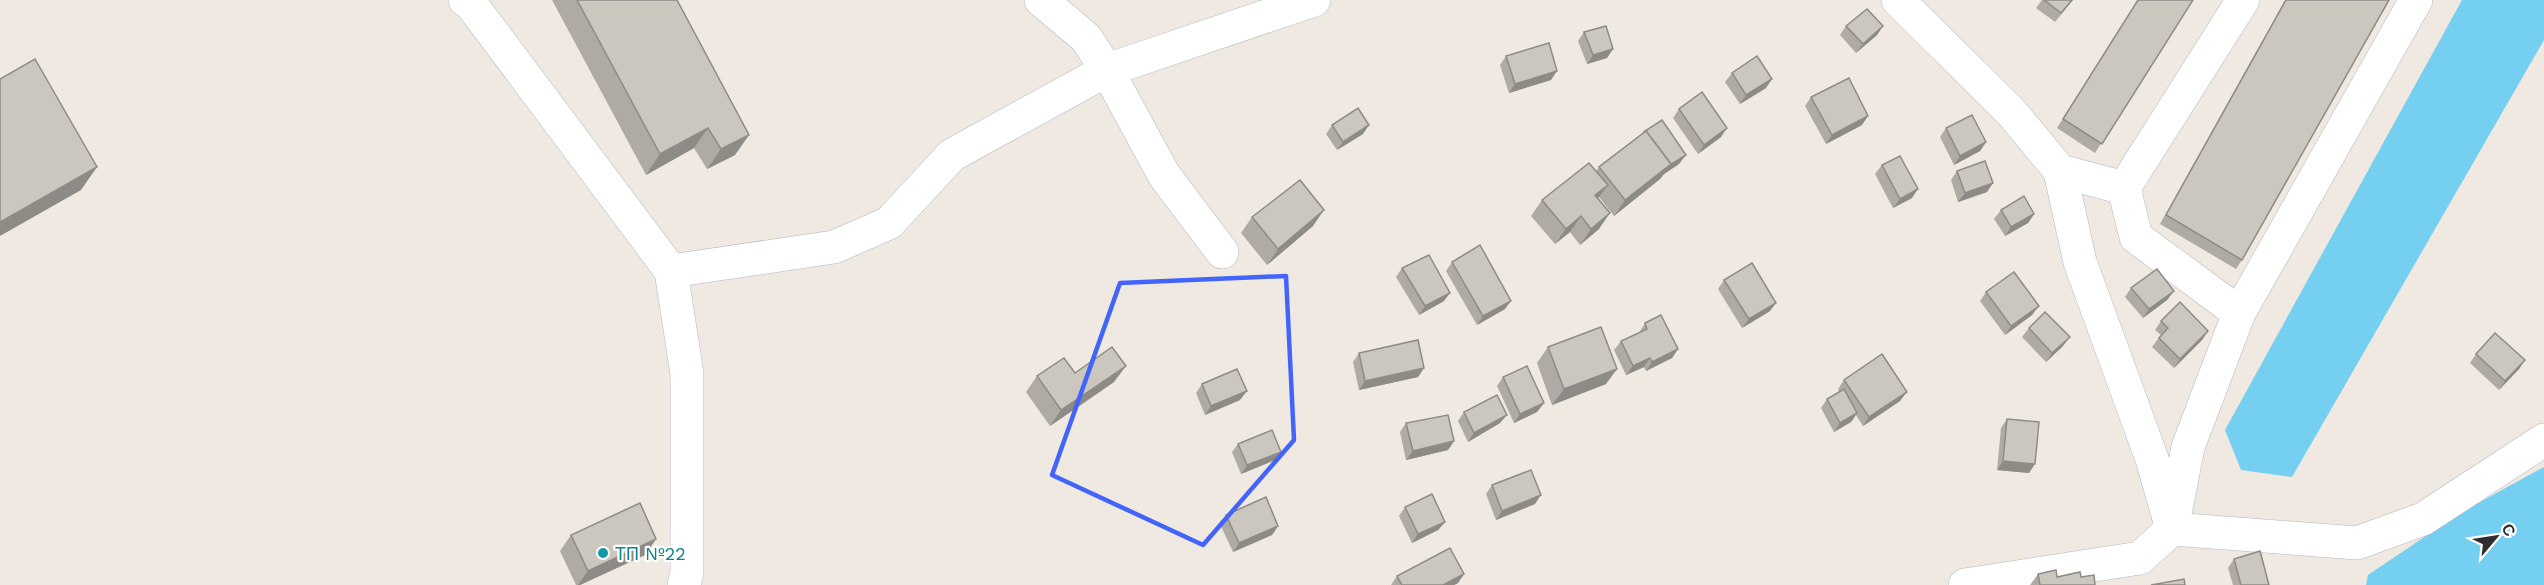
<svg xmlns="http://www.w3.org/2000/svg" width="2544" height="585" viewBox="0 0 2544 585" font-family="'Work Sans',sans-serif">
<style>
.water{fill:#75cff0}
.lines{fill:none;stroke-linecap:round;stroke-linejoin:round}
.minor-casing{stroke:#b4b7c1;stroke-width:34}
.minor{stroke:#fff;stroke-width:33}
.wall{fill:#afaba4}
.shaded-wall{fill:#8e8b86}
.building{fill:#cbc7bf;stroke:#8e8b86;stroke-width:1.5}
.marked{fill:none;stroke:#4264fb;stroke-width:4.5;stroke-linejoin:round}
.culture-dot{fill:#0f9aa8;stroke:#fff;stroke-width:2}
.labels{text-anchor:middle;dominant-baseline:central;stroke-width:4.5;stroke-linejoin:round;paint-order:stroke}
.culture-label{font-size:18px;fill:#0d838f;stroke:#fff;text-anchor:start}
</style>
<rect width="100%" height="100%" fill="#efe9e1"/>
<g class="water">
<path d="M2462,0H2544V40L2292,477L2241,470L2225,430Z"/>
<path d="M2544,467V585H2366L2368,575L2460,513Z"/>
</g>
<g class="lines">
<defs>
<g id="minor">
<path d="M465,0L471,4L671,271L834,247L889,223L952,155L1107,70L1314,0"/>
<path d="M1041,0L1086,38L1107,70L1164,175L1222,252"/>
<path d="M1898,0L2012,113L2060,171L2124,188L2243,0"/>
<path d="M2124,188L2136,237L2239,313L2416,0"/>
<path d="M671,271L687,374V572L684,585"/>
<path d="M2239,313L2188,447L2172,529L2357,543L2423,519L2544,440"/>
<path d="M1965,585L2140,558L2172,529L2152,459L2080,262L2060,171"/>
</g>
</defs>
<use href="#minor" class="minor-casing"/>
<use href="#minor" class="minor"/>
</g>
<g class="wall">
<path d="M552,0H677L735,155L707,169L694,148L646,175Z"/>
<path d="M2042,0H2073L2055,22L2036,8Z"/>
<path d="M2138,0H2193L2095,153L2057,128Z"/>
<path d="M2285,0H2389L2242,260L2236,269L2160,224Z"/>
<path d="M1846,26H1883L1877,35L1856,53L1840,35Z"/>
<path d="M1584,32L1613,49L1607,58L1587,64L1578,41Z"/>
<path d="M1506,56L1551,80L1509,93L1500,65Z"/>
<path d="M1732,73L1766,88L1740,104L1725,82Z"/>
<path d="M1811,97L1862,125L1826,144L1805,106Z"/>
<path d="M1679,109L1721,137L1698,154L1673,118Z"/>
<path d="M1332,125L1363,134L1337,150L1326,134Z"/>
<path d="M1946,128L1986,142L1980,151L1954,165L1940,137Z"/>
<path d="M1645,131L1679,164L1664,174L1660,179L1614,216L1599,197L1598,198L1599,229L1580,245L1570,232L1555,244L1531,216L1542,200L1596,171L1599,167Z"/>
<path d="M1882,165L1912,198L1893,208L1875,174Z"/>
<path d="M1957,171L1987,192L1958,202L1951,180Z"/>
<path d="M2001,210L2034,214L2028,223L2005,236L1994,219Z"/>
<path d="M1252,217L1313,226L1267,265L1241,233Z"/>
<path d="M1452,262L1505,309L1477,325L1446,271Z"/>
<path d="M1402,268L1444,301L1419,315L1396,277Z"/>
<path d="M1724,280L1770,311L1742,328L1718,289Z"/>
<path d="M2131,288L2174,291L2167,300L2143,318L2125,297Z"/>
<path d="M1986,292L2032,315L2005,335L1980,301Z"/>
<path d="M2161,321L2208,331L2202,340L2174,368L2152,347L2161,335L2155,330Z"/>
<path d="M1645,323L1678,349L1672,358L1646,371L1644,367L1626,375L1614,350L1621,341L1639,333Z"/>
<path d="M2029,328L2063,346L2046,362L2022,337Z"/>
<path d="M1548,347L1606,384L1552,405L1537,363Z"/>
<path d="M1359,353L1424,368L1418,377L1359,390L1353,362Z"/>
<path d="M2476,354L2525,360L2519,369L2499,390L2470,363Z"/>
<path d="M1075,373L1114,382L1050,426L1026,392L1037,376Z"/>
<path d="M1503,377L1544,403L1537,412L1514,423L1497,386Z"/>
<path d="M1844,380L1900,401L1863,426L1856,415L1851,422L1834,432L1821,408L1827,399L1839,392L1838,389Z"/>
<path d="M1202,384L1240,400L1205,415L1196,393Z"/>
<path d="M1464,412L1500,423L1468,442L1458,421Z"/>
<path d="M2007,419L2029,473L1997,470L2001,428Z"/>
<path d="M1406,423L1454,441L1448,450L1406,460L1400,432Z"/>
<path d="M1238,444L1275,460L1241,474L1232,452Z"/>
<path d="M1492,485L1535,504L1496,520L1486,494Z"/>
<path d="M1405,507L1445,522L1438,530L1412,543L1399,516Z"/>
<path d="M1226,515L1278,526L1272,535L1233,552L1220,524Z"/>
<path d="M571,535L656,539L645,555L580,585H576L560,551Z"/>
<path d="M2234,559L2269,585H2233L2228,568Z"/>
<path d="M1464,574L1458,583L1454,585H1391L1397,576Z"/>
<path d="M2038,574L2057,577H2081L2095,585H2030Z"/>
</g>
<g class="shaded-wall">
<path d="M1883,26L1877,35L1856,53L1863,44Z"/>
<path d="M1613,49L1607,58L1587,64L1593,55Z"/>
<path d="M1557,71L1551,80L1509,93L1515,84Z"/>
<path d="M1772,79L1766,88L1740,104L1746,95Z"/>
<path d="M1868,116L1862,125L1826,144L1832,135Z"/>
<path d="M1369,125L1363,134L1337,150L1343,142Z"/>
<path d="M708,128L694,148L646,175L660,154Z"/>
<path d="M1727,128L1721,137L1698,154L1704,145Z"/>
<path d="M749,135L735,155L707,169L721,149Z"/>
<path d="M1986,142L1980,151L1954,165L1960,156Z"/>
<path d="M1686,155L1679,164L1664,174L1660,179L1614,216L1625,200L1671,164Z"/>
<path d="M97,167L81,190L0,236V222Z"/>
<path d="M1993,183L1987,192L1958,202L1965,193Z"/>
<path d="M1608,185L1596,201L1595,195Z"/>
<path d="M1918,189L1912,198L1893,208L1900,199Z"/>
<path d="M1324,210L1313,226L1267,265L1278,249Z"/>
<path d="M1610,213L1599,229L1580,245L1591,229Z"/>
<path d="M2034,214L2028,223L2005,236L2011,227Z"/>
<path d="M1581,216L1570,232L1555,244L1566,229Z"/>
<path d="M2174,291L2167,300L2143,318L2149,309Z"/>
<path d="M1450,293L1444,301L1419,315L1425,306Z"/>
<path d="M1511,301L1505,309L1477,325L1483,316Z"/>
<path d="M1776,303L1770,311L1742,328L1749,319Z"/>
<path d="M2039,306L2032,315L2005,335L2011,326Z"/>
<path d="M2208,331L2202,340L2174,368L2180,359Z"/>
<path d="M2070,337L2063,346L2046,362L2052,353Z"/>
<path d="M1678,349L1672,358L1646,371L1652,362Z"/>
<path d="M1650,358L1644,367L1626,375L1633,366Z"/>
<path d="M2525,360L2519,369L2499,390L2505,381Z"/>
<path d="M1126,366L1114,382L1050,426L1061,410Z"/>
<path d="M1424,368L1418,377L1359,390L1365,381Z"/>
<path d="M1617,369L1606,384L1552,405L1564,389Z"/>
<path d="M1247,391L1240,400L1205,415L1211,406Z"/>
<path d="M1907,392L1900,401L1863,426L1869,417Z"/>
<path d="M1544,403L1537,412L1514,423L1520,414Z"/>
<path d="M1857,413L1851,422L1834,432L1840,423Z"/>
<path d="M1507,415L1500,423L1468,442L1474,433Z"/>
<path d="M1454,441L1448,450L1406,460L1413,451Z"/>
<path d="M1281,452L1275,460L1241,474L1247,465Z"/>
<path d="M2003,461L2035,464L2029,473L1997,470Z"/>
<path d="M1541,495L1535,504L1496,520L1502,511Z"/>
<path d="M1445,522L1438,530L1412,543L1418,534Z"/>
<path d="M1278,526L1272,535L1233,552L1239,543Z"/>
<path d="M656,539L645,555L580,585H578L588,571Z"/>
<path d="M1464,574L1458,583L1454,585H1443Z"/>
</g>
<g class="building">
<path d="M577,0H677L749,135L721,149L708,128L660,154Z"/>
<path d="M2044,0H2072L2061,13Z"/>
<path d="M2138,0H2193L2102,144L2063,119Z"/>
<path d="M2286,0H2389L2242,260L2166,215Z"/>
<path d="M1867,9L1883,26L1863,44L1846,26Z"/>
<path d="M1606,26L1613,49L1593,55L1584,32Z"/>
<path d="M1549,43L1557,71L1515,84L1506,56Z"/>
<path d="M1757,56L1772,79L1746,95L1732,73Z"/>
<path d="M35,59L97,167L0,222V79Z"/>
<path d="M1849,78L1868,116L1832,135L1811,97Z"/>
<path d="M1702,92L1727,128L1704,145L1679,109Z"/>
<path d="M1358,108L1369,125L1343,142L1332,125Z"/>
<path d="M1972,115L1986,142L1960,156L1946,128Z"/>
<path d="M1662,120L1686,155L1670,165L1671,164L1646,131H1645Z"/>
<path d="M1646,131L1671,164L1625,200L1599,167Z"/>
<path d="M1900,156L1918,189L1900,199L1882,165Z"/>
<path d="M1985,161L1993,183L1965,193L1957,171Z"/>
<path d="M1589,163L1608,185L1595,195L1610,213L1591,229L1581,216L1566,229L1542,200Z"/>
<path d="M1300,180L1324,210L1278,249L1252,217Z"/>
<path d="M2024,196L2034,214L2011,227L2001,210Z"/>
<path d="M1480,245L1511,301L1483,316L1452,262Z"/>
<path d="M1429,255L1450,293L1425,306L1402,268Z"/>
<path d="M1752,263L1776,303L1749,319L1724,280Z"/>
<path d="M2157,269L2174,291L2149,309L2131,288Z"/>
<path d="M2014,272L2039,306L2011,326L1986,292Z"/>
<path d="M2180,302L2208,331L2180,359L2159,338L2168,328L2161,321Z"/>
<path d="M2045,312L2070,337L2052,353L2029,328Z"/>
<path d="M1661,315L1678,349L1652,362L1650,358L1633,366L1621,341L1647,329L1645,323Z"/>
<path d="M1601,327L1617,369L1564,389L1548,347Z"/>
<path d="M2495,333L2525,360L2505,381L2476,354Z"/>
<path d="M1418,340L1424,368L1365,381L1359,353Z"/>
<path d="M1112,347L1126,366L1061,410L1037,376L1064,358L1075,373Z"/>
<path d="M1882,354L1907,392L1869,417L1844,380Z"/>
<path d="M1527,366L1544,403L1520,414L1503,377Z"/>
<path d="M1237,369L1247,391L1211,406L1202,384Z"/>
<path d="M1844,389L1857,413L1840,423L1827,399Z"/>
<path d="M1497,395L1507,415L1474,433L1464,412Z"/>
<path d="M1448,415L1454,441L1413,451L1406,423Z"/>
<path d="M2007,419L2039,422L2035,464L2003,461Z"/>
<path d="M1272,430L1281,452L1247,465L1238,444Z"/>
<path d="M1531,470L1541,495L1502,511L1492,485Z"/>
<path d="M1432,494L1445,522L1418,534L1405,507Z"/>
<path d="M1266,497L1278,526L1239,543L1226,515Z"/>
<path d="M640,503L656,539L588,571L571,535Z"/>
<path d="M1450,548L1464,574L1443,585H1402L1397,576Z"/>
<path d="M2260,551L2269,585H2241L2234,559Z"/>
<path d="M2056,570L2057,577L2080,572L2081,577L2094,575L2095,585H2040L2038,574Z"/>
<path d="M2184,579L2185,585H2151Z"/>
</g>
<path class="marked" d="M1286,276L1294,440L1203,545L1052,475L1120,283Z"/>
<circle class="culture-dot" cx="603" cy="553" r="6"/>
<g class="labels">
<g class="culture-label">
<text x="615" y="553">ТП №22</text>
</g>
</g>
<g transform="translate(2496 537) rotate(61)" stroke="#ffffff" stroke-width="4.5" paint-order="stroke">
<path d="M0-4.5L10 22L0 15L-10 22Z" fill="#2e2e2e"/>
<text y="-9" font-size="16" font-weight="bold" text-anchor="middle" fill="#2e2e2e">С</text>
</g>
</svg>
